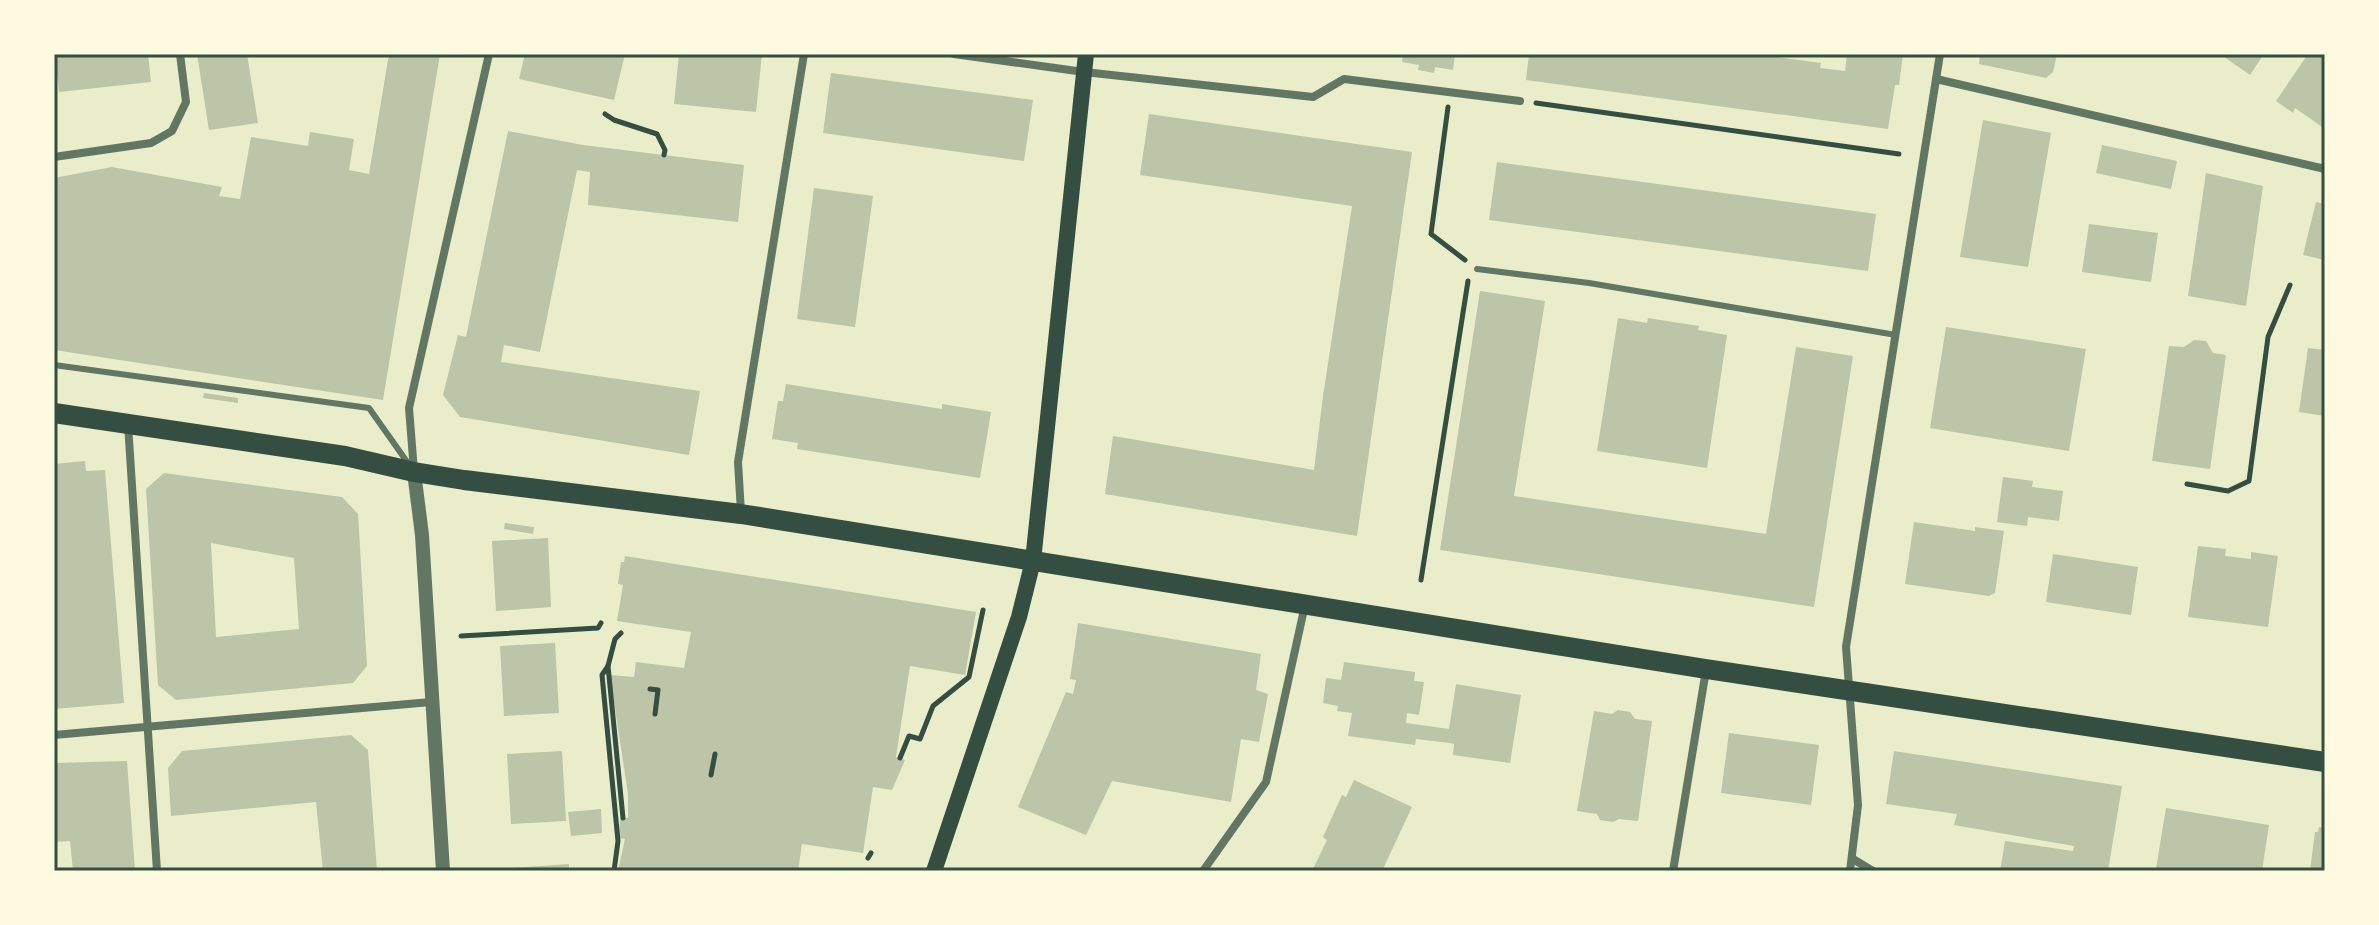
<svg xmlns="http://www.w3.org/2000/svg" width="2379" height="925" viewBox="0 0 2379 925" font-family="Jost,sans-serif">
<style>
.building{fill:#bcc5a7;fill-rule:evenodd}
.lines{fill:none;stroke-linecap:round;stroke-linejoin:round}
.path{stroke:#344e41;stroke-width:5}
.service{stroke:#617663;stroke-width:6}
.minor{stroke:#617663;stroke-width:8}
.tertiary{stroke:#617663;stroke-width:14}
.secondary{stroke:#344e41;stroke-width:16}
.primary{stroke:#344e41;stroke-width:20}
.neatline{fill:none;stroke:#344e41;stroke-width:3}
</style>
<rect width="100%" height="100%" fill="#e9edc9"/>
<g class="building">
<path d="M55,54H148L151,82L59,92Z"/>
<path d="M197,54H247L258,123L209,130Z"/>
<path d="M389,54H440L383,400L54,350V178L112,167L222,187L219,196L240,199L251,137L308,146L310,132L354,139L349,170L369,174Z"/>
<path d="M525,54H625L614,100L519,79Z"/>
<path d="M679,54H762L756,112L674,104Z"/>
<path d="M1403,54H1455L1453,70L1435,67L1434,73L1418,70L1419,65L1402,62Z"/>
<path d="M1529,54H1755L1821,63L1820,68L1845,71L1847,54H1903L1899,85H1895L1888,129L1526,80Z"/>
<path d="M1980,54H2057L2053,72L2046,78L1979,64Z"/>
<path d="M2220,54H2264L2250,75Z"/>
<path d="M2308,54H2325V129L2295,108L2293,113L2276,101Z"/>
<path d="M831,73L1033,100L1024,161L823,133Z"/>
<path d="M1149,114L1412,152L1357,536L1105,494L1113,436L1314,470L1323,396L1352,206L1140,175Z"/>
<path d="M1983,120L2051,133L2028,267L1960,257Z"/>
<path d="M508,131L583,145L744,165L738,222L588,205L590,172L577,170L540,352L504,345L501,362L700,391L689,455L460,417L443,395L458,335L466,337Z"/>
<path d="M2102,145L2177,161L2171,189L2096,173Z"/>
<path d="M1497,162L1876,214L1868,271L1489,220Z"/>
<path d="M2206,173L2263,186L2246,306L2188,296Z"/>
<path d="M814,188L873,196L855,327L797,319Z"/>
<path d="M2316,202L2325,204V260L2303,255Z"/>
<path d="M2089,224L2158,233L2151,282L2082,272Z"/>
<path d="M1480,291L1545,301L1514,496L1766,534L1796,347L1853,356L1814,607L1440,550Z"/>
<path d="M1618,318L1647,323L1648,318L1699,326L1698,330L1727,335L1707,468L1597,451Z"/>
<path d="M1946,327L2086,349L2069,451L1930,428Z"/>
<path d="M2194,340L2206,341L2213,353L2226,355L2210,469L2152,461L2169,346L2184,347Z"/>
<path d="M2308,348L2325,350V416L2299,412Z"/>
<path d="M786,384L942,409V404L991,412L980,478L797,449L798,443L772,439L778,401H783Z"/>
<path d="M204,393L238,398V403L203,398Z"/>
<path d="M85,461L86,471L105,470L124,703L54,709V464Z"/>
<path d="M164,473L342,497L358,514L367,666L353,683L176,700L158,685L146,489ZM211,543L294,558L299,629L216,637Z"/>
<path d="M2003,477L2033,481L2032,487L2063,491L2059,521L2028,517L2027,526L1997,522Z"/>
<path d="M1914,522L1975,531V527L2004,531L1995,593L1989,596L1905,584Z"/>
<path d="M505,523L534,527L533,534L504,529Z"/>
<path d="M548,538L551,607L496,611L492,541Z"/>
<path d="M2198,546L2226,549L2225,556L2251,559V552L2278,556L2268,627L2188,617Z"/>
<path d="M2053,554L2138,567L2131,615L2046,602Z"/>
<path d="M625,556L976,612L965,675L910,666L896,757L905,760L892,790L873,787L863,853L802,844L798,871H618L625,839L619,838L620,818H628V794L610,675L634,677L636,662L684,668L691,632L617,621L623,585L618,584L621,562H624Z"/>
<path d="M1078,623L1261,654L1256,690L1268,694L1259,742L1241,739L1231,802L1112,781L1086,835L1018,807L1066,692L1073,694L1076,680L1070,679Z"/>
<path d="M555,643L559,713L504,716L500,646Z"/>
<path d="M1344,662L1415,672L1414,681L1424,682L1419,715L1407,713L1406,723L1449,729L1456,684L1521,695L1510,763L1453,755L1454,744L1450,743L1416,739L1415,745L1348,736L1352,713L1337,711L1338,706L1323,703L1326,678L1341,680Z"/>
<path d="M1618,710L1630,712L1635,719L1652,721L1638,821L1619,819L1613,822L1600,820L1597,814L1577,811L1594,711L1612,714Z"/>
<path d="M1729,733L1819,745L1811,805L1721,793Z"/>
<path d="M351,735L368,750L377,871H323L316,802L171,816L168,768L182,751Z"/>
<path d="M562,751L566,821L511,824L507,754Z"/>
<path d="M1894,751L2122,786L2108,871H2000L2005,841L2073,851L2074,846L1954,825L1957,814L1886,804Z"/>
<path d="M127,761L135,871H73L70,841L54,842V763Z"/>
<path d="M1354,780L1412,807L1382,871H1312L1327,840L1323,837L1342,795L1346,797Z"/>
<path d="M2166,808L2269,825L2262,871L2156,869Z"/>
<path d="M601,809L602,833L571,836L568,812Z"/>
<path d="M2319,827L2325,828V871H2310L2315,832H2318Z"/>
<path d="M569,864V871H514L513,868Z"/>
</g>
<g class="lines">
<g class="path">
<path d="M1536,103L1899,154"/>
<path d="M1448,107L1431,234L1465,260"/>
<path d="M605,114L614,120L657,134L665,150L664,155"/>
<path d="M2187,484L2228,491L2249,481L2268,337L2290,285"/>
<path d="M1421,580L1468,281"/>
<path d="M621,633L615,639L608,666L623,818"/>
<path d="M461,636L598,628L601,623"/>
<path d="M608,666L602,675L618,841L614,871"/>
<path d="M650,689L658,690L655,714"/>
<path d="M900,758L909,736L920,739L933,706L969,677L983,610"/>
<path d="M711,775L715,754"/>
<path d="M868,858L871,853"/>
</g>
<g class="service">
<path d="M1477,269L1589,283L1896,335"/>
<path d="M54,365L369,408L410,466"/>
</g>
<g class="minor">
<path d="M954,54L1084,72L1313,97L1344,79L1520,101"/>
<path d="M1936,79L2325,169"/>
<path d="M54,157L151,143L172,131L186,102L180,54"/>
<path d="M128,424L157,871"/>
<path d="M414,471L409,408L489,54"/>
<path d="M741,512L738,462L804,54"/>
<path d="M54,735L431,702"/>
<path d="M1853,859L1873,871"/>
<path d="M1203,871L1266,782L1305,605"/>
<path d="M1673,871L1706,670"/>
<path d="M1850,871L1858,805L1846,647L1940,54"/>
</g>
<path class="tertiary" d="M414,472L422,535L443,871"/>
<path class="secondary" d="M934,871L1019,617L1033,561L1086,54"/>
<path class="primary" d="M54,413L345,456L414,472L464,480L741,514L1706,669L2325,762"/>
</g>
<rect width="2379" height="925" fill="none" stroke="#fefae0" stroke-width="112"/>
<rect x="56" y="56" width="2267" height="813" class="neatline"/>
</svg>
